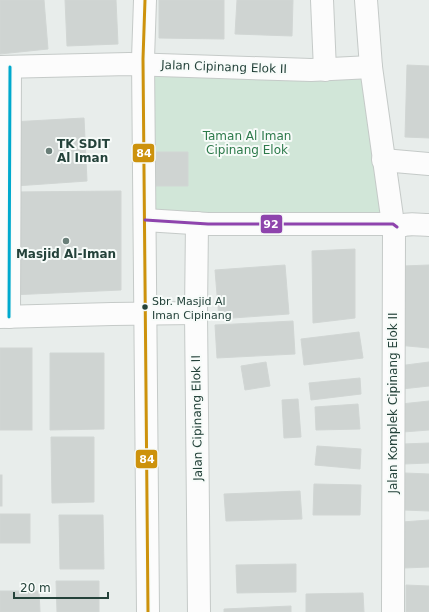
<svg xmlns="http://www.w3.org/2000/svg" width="429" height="612" viewBox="0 0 429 612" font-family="'DejaVu Sans',sans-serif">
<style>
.green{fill:#d1e6d8}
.building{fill:#cfd4d2;stroke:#d1d6d4}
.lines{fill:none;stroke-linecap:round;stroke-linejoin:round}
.minor-casing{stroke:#c5cac8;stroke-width:24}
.minor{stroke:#fcfcfc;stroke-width:22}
.bus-1-casing{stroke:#f7fbf9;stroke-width:6}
.bus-2-casing{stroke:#f7fbf9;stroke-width:6}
.bus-3-casing{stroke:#f7fbf9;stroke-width:6}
.bus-1{stroke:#cd920c;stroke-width:3}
.bus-2{stroke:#8e44ad;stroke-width:3}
.bus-3{stroke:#00a9ce;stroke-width:3}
.poi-dot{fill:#697e78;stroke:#f7fbf9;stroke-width:1.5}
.bus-dot{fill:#24423a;stroke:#f7fbf9;stroke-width:1.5}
.labels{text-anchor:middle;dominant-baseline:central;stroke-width:4;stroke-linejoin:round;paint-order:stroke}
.bus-label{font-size:11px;fill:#24423a;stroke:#f7fbf9;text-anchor:start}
.street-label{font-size:12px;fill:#24423a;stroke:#f7fbf9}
.park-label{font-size:12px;fill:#2d7a4b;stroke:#f7fbf9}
.poi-label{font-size:12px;font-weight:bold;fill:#24423a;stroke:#f7fbf9;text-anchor:start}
.line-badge{stroke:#f7fbf9;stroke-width:1.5}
.badge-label{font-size:11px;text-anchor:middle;font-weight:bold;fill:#fff}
</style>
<rect width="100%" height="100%" fill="#e8edeb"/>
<path class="green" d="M148,65L372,72L385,220L152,216Z"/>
<g class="building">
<path d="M0,0H44L48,49L0,54Z"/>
<path d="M65,0H116L118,44L67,46Z"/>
<path d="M159,0H224V39L159,38Z"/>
<path d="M237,0H293L292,36L235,34Z"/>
<path d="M407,65L429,66V138L405,137Z"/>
<path d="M84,118L87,181L15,186L11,122Z"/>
<path d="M151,152H188V186H152Z"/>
<path d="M121,191V290L10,295L13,192Z"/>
<path d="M355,249V318L313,323L312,251Z"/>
<path d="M285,265L289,314L219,319L215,270Z"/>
<path d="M429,265V348L397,345L403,266Z"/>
<path d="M293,321L295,354L217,358L215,325Z"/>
<path d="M359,332L363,358L304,365L301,339Z"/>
<rect x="0" y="348" width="32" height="82"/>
<path d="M50,353H104V429L50,430Z"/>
<path d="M266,362L270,386L245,390L241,366Z"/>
<path d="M429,362V386L402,389L398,366Z"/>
<path d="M360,378L361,394L311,400L309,383Z"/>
<path d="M298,399L301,437L284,438L282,400Z"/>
<path d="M429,401V430L403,432L401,404Z"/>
<path d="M358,404L360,429L316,430L315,407Z"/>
<path d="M51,437H94V502L52,503Z"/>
<path d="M429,443V463L404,464L403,444Z"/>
<path d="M317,446L361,449L360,469L315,465Z"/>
<path d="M405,473L429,474V511L404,510Z"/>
<rect x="0" y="475" width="2" height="31"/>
<path d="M314,484L361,485L360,515H313Z"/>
<path d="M300,491L302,519L226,521L224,494Z"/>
<rect x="0" y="514" width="30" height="29"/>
<path d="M59,515H103L104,569H60Z"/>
<path d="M429,520V567L404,568L402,522Z"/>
<path d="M296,564V592L237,593L236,565Z"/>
<path d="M56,581H99V612H57Z"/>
<path d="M406,585L429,586V612H406Z"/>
<path d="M0,591H39L40,612H0Z"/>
<path d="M363,593L364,612H306V594Z"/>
<path d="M291,606V612H224V609Z"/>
</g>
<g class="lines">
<defs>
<g id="minor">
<path d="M145,0L143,59L148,612"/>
<path d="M322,0L325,70"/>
<path d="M366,0L371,67L393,224"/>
<path d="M0,67L129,64L311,70L371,67"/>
<path d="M383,160L429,164"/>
<path d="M145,220L208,224H393L397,227"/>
<path d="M197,223L196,313L199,612"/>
<path d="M0,317L112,314L196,313"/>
<path d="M9,317L10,67"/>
<path d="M393,612L394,231C402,221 417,225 429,225"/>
</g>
</defs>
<use href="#minor" class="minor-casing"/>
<use href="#minor" class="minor"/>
<defs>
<path id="bus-1" d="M145,0L143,59L148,612"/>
<path id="bus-2" d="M145,220L208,224H393L397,227"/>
<path id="bus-3" d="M9,317L10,67"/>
</defs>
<use href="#bus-1" class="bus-1-casing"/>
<use href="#bus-2" class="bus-2-casing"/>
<use href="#bus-3" class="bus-3-casing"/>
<use href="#bus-1" class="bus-1"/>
<use href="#bus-2" class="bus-2"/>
<use href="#bus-3" class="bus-3"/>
</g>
<g class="poi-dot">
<circle cx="49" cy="151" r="4"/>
<circle cx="66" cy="241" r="4"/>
</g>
<circle class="bus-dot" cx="145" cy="307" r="3.5"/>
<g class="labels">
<g class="bus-label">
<text x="152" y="301">Sbr. Masjid Al<tspan x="152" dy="14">Iman Cipinang</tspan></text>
</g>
<g class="street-label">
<text transform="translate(224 67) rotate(2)">Jalan Cipinang Elok II</text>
<text transform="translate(393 403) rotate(-90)">Jalan Komplek Cipinang Elok II</text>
<text transform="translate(197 418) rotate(-91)">Jalan Cipinang Elok II</text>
</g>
<g class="park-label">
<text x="247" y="136">Taman Al Iman<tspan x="247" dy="14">Cipinang Elok</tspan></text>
</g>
<g class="poi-label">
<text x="57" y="144">TK SDIT<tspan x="57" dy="14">Al Iman</tspan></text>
<text x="66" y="254" text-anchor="middle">Masjid Al-Iman</text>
</g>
</g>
<g class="line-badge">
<rect x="132" y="143" width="23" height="20" rx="4" fill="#cd920c"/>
<rect x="260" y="214" width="23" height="20" rx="4" fill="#8e44ad"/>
<rect x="135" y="449" width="23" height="20" rx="4" fill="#cd920c"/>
</g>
<g class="badge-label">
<text x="144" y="157">84</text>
<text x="271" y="228">92</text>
<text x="147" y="463">84</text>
</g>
<path d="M14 592v6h94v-6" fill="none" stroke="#24423a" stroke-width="2"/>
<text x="20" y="592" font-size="12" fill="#24423a" stroke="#f7fbf9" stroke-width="3" paint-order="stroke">20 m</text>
</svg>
